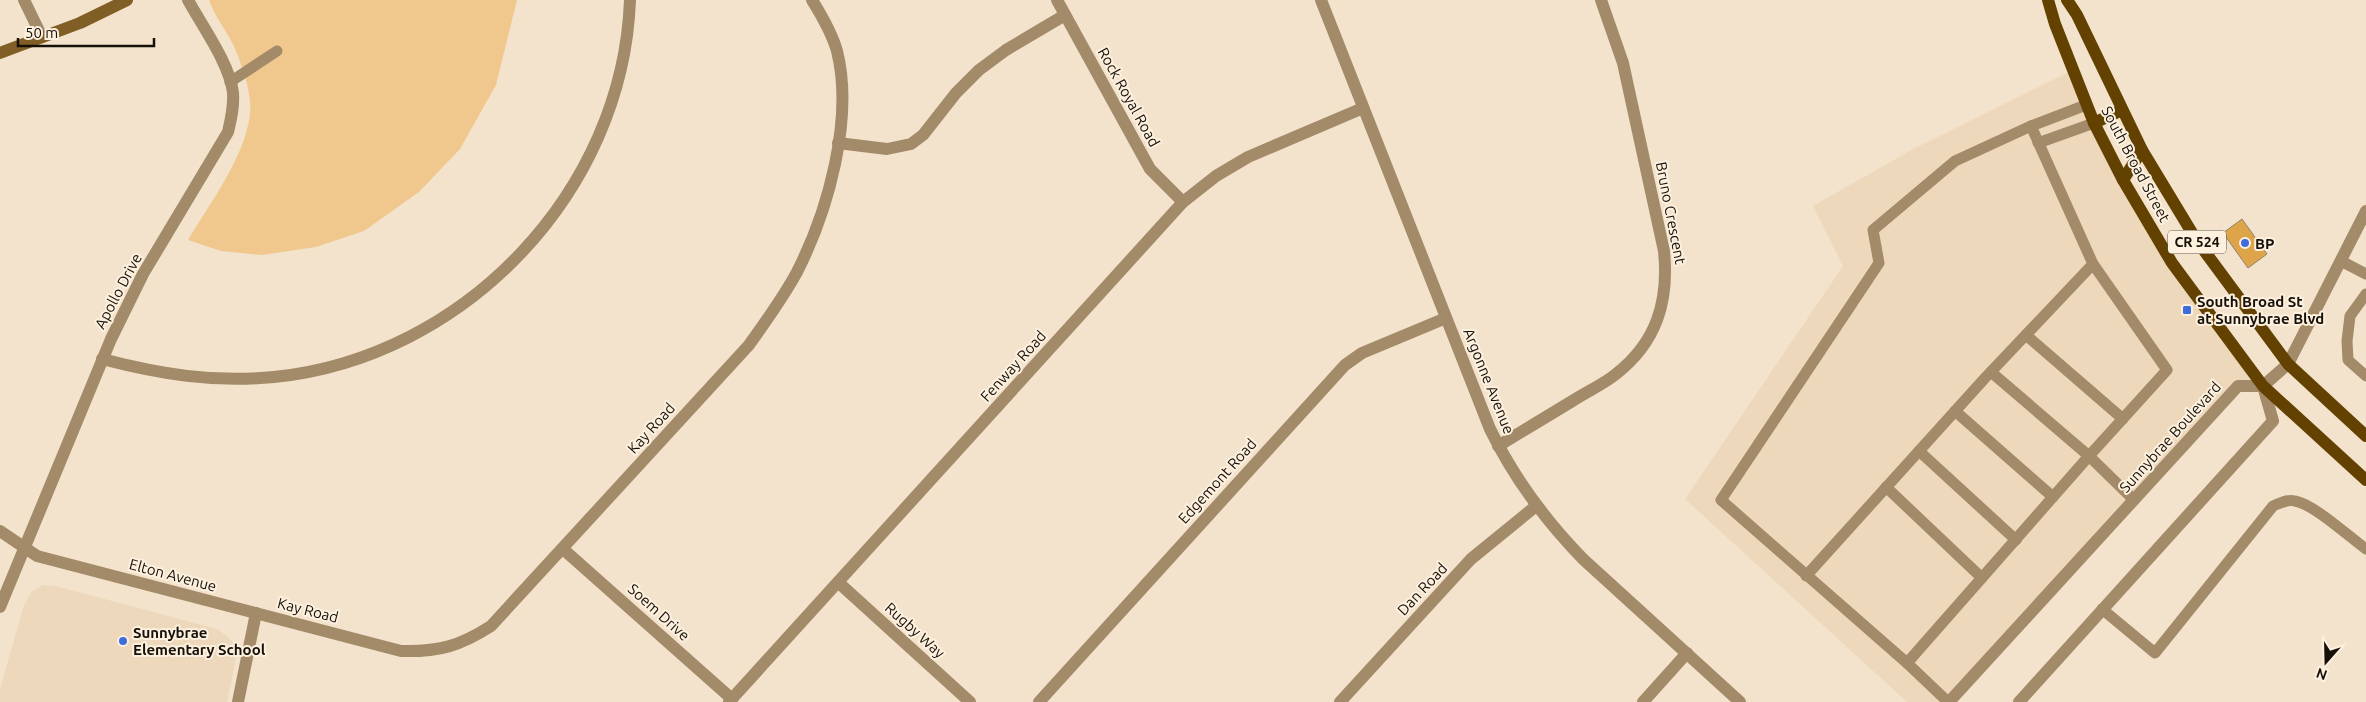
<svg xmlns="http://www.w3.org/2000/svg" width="2366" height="702" viewBox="0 0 2366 702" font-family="Ubuntu,sans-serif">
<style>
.built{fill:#edd8bb}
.green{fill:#f0c88e}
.building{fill:#dda44a;stroke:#91826d}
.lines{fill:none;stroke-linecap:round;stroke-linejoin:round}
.lane{stroke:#a38a68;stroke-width:11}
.street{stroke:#a38a68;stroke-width:12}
.secondary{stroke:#815e26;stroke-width:12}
.primary{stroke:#634100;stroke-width:12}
.poi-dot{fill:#3e6cdd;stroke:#fdf0de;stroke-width:2}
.labels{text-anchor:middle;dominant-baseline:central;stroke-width:4;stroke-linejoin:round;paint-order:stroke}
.shield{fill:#fdf0de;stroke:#5b5348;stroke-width:1}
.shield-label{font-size:14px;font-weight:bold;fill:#151008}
.street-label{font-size:15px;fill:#151008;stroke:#fdf0de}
.poi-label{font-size:15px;font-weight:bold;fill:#151008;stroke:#fdf0de;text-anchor:start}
</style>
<rect width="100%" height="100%" fill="#f3e3cc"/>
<g class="built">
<path d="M2073,70L2123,180L2263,386H2238L1949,702H1907L1685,499L1843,266L1813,206L1915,148Z"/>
<path d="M43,585L56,586L217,629L228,637L236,646L235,663L227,702H0V689L24,605L32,591Z"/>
</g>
<path class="green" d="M209,0H517L496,85L460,149L419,192L364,231L316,247L262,255L221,251L188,240C210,203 245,157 250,114C252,94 243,69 236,51C229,33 215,18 209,0Z"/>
<path class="building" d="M2242,219L2267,254L2248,268L2223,233Z"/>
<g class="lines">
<g class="lane">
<path d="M230,82L277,51"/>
<path d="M2031,126L2086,105"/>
<path d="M2038,143L2094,123"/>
<path d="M2341,261L2366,274"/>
<path d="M2366,294L2350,316L2347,341L2348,360L2366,376"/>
<path d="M2026,335L2123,419"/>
<path d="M1955,411L2053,497"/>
<path d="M1919,451L2016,540"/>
<path d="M1886,487L1982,578"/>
<path d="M1806,576L1985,378L2093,264"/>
<path d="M2102,609L2155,653L2273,506C2280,503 2287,499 2295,501C2315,505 2348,536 2366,549"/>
<path d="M1907,663L2089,456L1991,372"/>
<path d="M1948,702L1907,663L1721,500L1879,263L1873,230L1955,161L2031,126L2093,264L2167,370L2089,456L2134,500"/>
</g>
<g class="street">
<path d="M24,0L42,37"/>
<path d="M1057,0L1150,169L1183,202"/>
<path d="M1321,0L1490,429C1514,478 1545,520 1583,559L1740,702"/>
<path d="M838,143L887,149L911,144L923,135L956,93L979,70L1006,50L1065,15"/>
<path d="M102,359C160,374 213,383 274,377C464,358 623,192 630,0"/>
<path d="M2263,386L2288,364L2366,211"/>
<path d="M1498,446C1523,431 1549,415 1574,400C1588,391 1604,384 1616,374C1657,342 1669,301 1664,251L1623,63L1601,0"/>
<path d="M0,531L37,556L401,651C439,652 460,646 491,626L749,345C766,321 783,298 797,272C828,211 854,119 837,51C832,33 822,16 812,0"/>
<path d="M563,549L732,699"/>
<path d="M839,583L970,702"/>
<path d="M0,607L111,339L143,274L228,132C231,119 234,107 233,93C230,64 202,26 188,0"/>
<path d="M238,702L256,613"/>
<path d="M729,702L1183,202L1216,176L1248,157L1363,108"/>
<path d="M1039,702L1345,365L1362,353L1446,318"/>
<path d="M1340,702L1471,559L1536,506"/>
<path d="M1643,702L1687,653"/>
<path d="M1949,702L2238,386H2263"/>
<path d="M2019,702L2273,421L2263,386"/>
</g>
<path class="secondary" d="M0,53L80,23L127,0"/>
<g class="primary">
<path d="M2048,0L2055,24L2094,123L2123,180L2172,263L2263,386L2366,480"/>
<path d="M2067,0L2077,15L2142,150L2197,241L2288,364L2366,436"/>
<path d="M2094,123L2122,110"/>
<path d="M2123,180L2142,150"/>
</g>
</g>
<g class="poi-dot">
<circle cx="2245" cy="243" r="5"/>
<rect x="2182" y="305" width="10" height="10" rx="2.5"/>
<circle cx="123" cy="641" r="5"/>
</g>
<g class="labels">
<rect class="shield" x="2168" y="230.5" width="58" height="23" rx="4"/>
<g class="shield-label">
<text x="2197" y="242">CR 524</text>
</g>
<g class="street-label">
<text transform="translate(1129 97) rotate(61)">Rock Royal Road</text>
<text transform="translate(2136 164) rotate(62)">South Broad Street</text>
<text transform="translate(1671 213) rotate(79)">Bruno Crescent</text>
<text transform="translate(118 291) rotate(-62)">Apollo Drive</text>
<text transform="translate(1013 366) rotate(-48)">Fenway Road</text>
<text transform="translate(1489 381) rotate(68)">Argonne Avenue</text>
<text transform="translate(651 428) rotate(-48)">Kay Road</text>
<text transform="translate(2170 437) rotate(-48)">Sunnybrae Boulevard</text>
<text transform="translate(1217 481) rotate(-48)">Edgemont Road</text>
<text transform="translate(173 575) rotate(15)">Elton Avenue</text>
<text transform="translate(1422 589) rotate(-47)">Dan Road</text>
<text transform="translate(308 610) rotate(14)">Kay Road</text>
<text transform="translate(659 612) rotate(42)">Soem Drive</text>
<text transform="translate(915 630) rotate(42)">Rugby Way</text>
</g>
<g class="poi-label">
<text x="2255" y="243">BP</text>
<text x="2197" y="301">South Broad St<tspan x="2197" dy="17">at Sunnybrae Blvd</tspan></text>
<text x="133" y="632">Sunnybrae<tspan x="133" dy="17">Elementary School</tspan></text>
</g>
</g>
<g transform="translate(2326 662) rotate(200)" stroke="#fdf0de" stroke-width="4" paint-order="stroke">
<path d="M0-4L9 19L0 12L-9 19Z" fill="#151008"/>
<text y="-8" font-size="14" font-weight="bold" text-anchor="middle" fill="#151008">N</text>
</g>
<path d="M18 38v8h136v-8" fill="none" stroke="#151008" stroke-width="2.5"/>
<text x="25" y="38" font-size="15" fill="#151008" stroke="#fdf0de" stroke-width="4" paint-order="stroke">50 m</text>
</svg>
